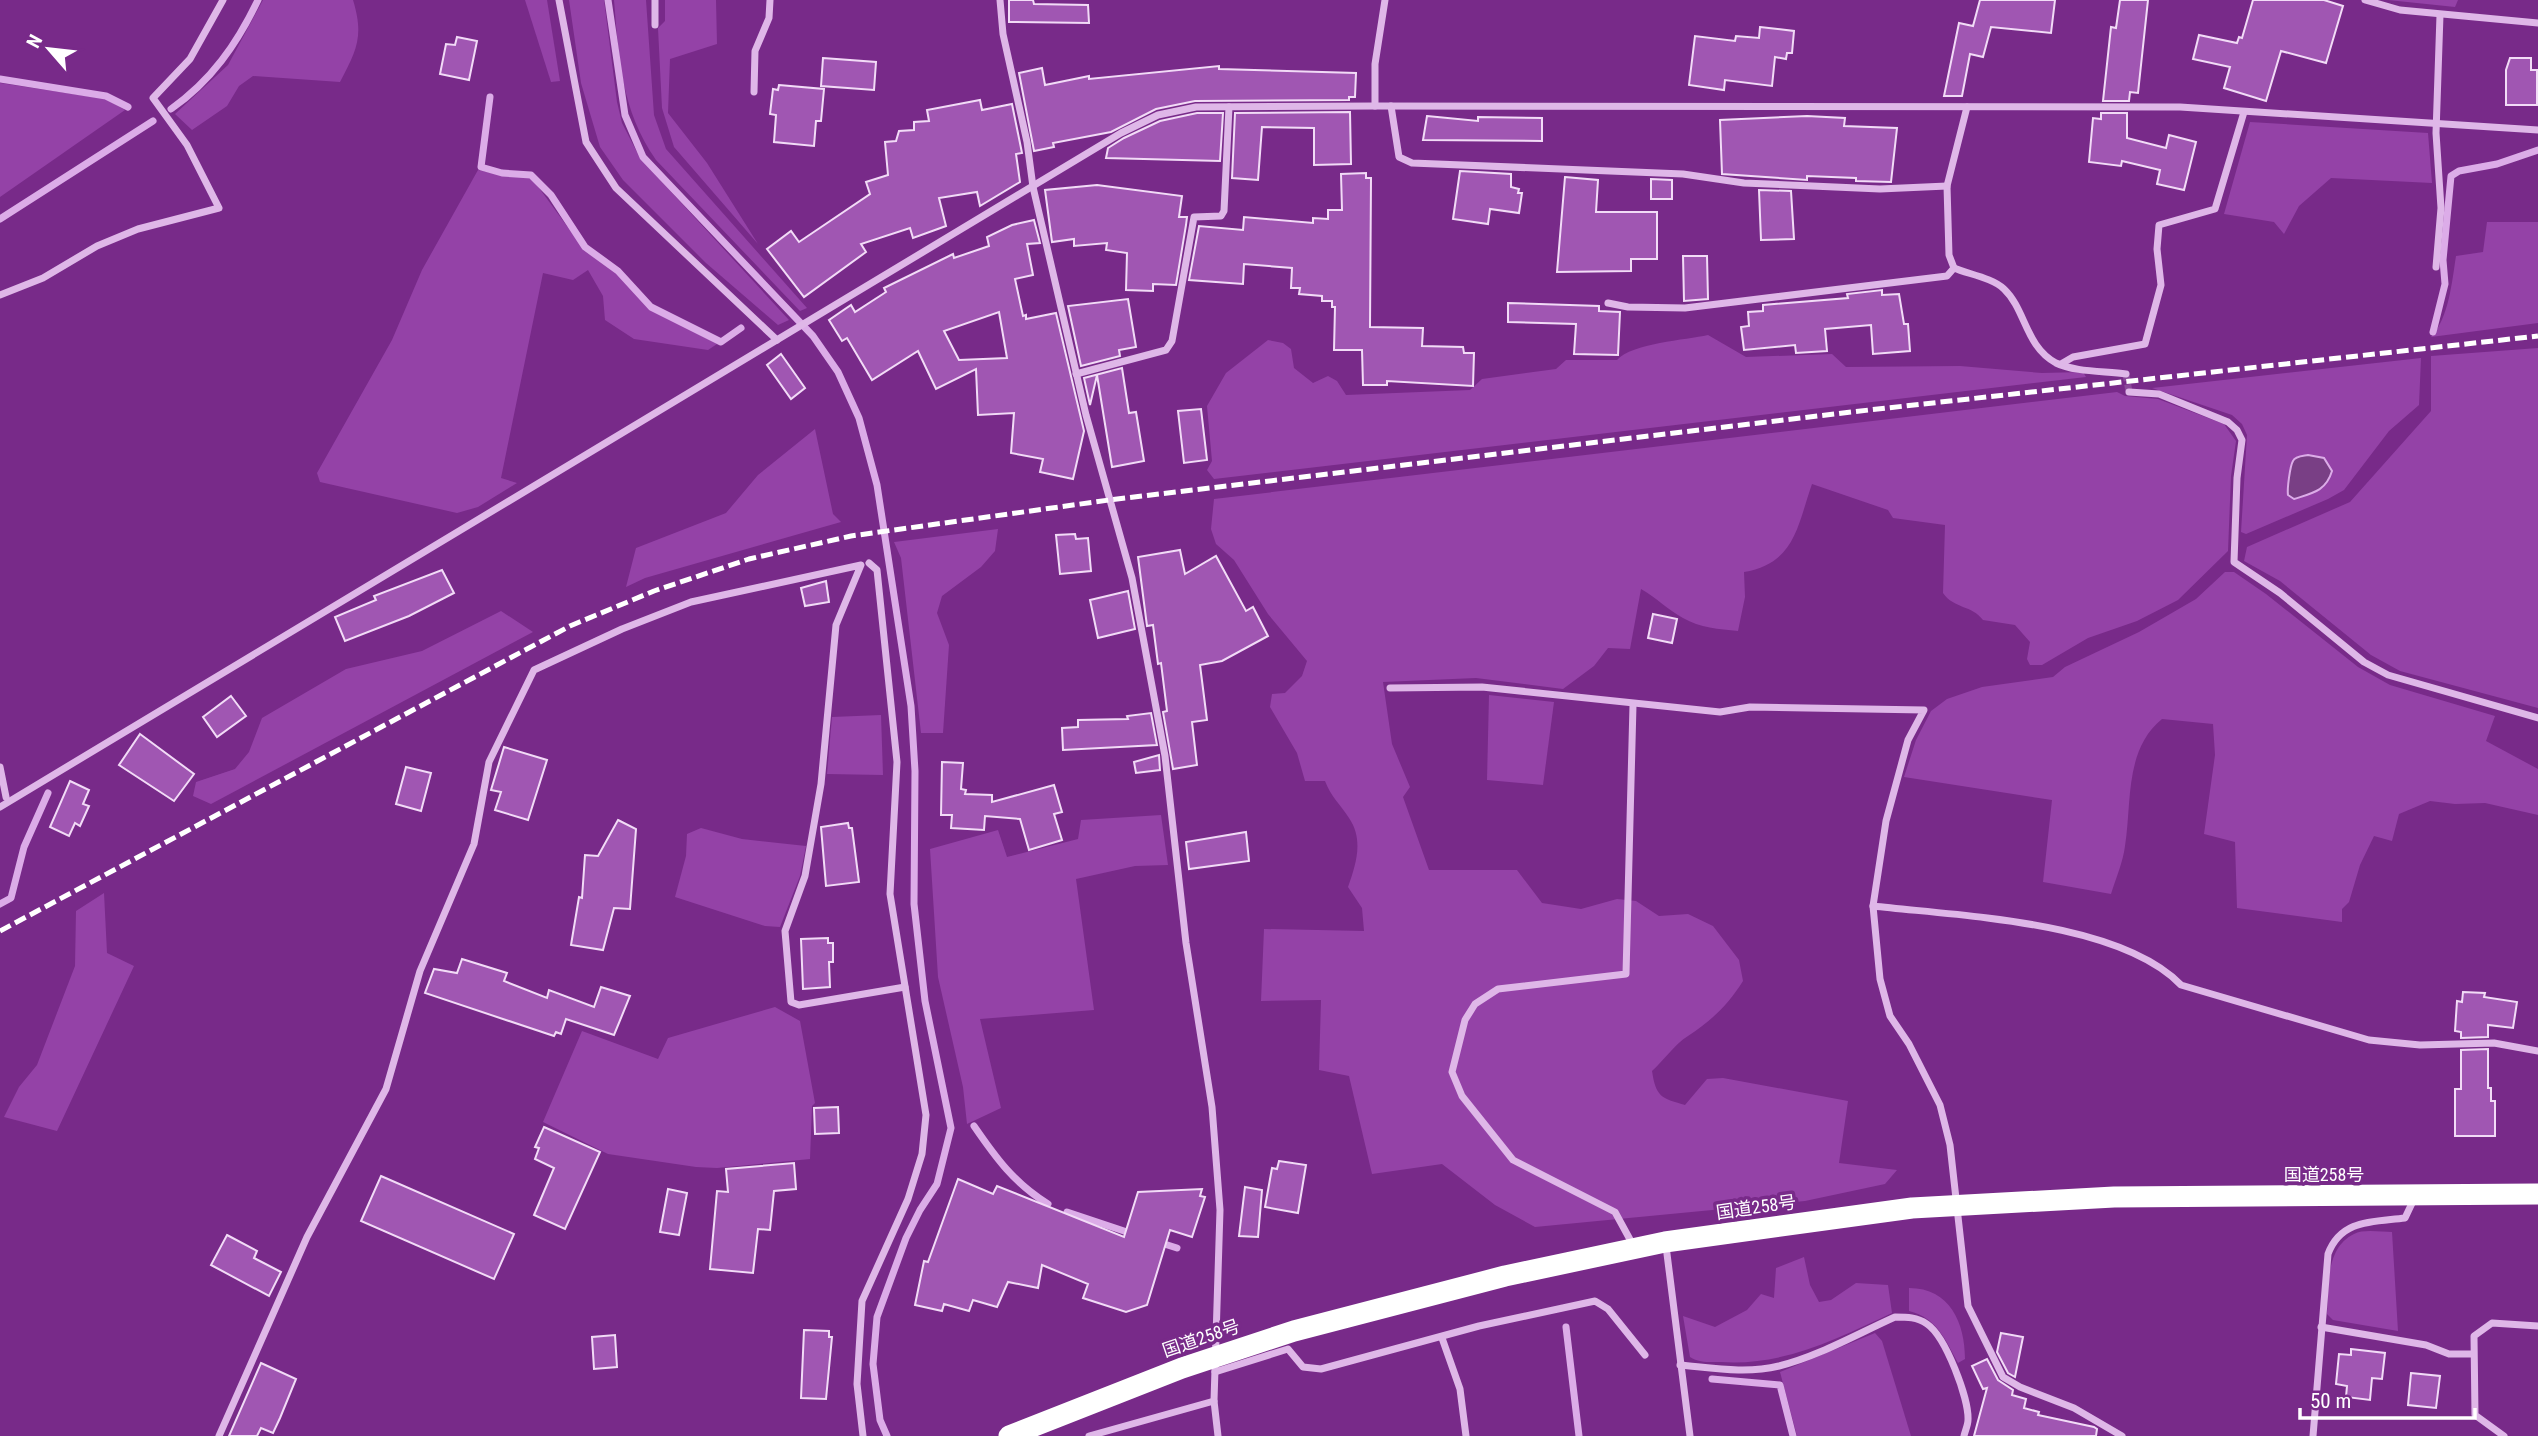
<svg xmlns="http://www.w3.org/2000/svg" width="2538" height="1436" viewBox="0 0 2538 1436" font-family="'Roboto Condensed','Noto Sans JP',sans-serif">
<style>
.green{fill:#9442a7}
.water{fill:#793f85;stroke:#dcace8;stroke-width:2}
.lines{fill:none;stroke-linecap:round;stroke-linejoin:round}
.stream{stroke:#dcace8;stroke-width:7}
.building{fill:#a056b2;stroke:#f2dbf7;stroke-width:2;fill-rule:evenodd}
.street-tunnel{stroke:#8c4a9b;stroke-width:7;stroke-dasharray:7 3.5;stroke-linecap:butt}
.street{stroke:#dfb7e8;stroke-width:7}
.highway{stroke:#fff;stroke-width:21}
.rail{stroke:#fff;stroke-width:5;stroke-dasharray:12 5;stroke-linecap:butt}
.labels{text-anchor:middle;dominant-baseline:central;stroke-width:7;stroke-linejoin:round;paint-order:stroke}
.street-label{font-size:18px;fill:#fff;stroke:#782a89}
</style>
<rect width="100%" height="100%" fill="#782a89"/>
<g class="green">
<path d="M263,0H353C364,36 357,50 340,82L253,76L239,86L227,106L192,130L175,114L228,65Z"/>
<path d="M525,0H547L560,81L551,82Z"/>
<path d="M569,0H604L617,102L622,123L640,158L789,320L778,325L706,263L623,180L600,147L581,83Z"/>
<path d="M614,0H646L654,115L666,149L807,308L800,311L656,160C621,109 619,60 614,0Z"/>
<path d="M665,0H716L717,44L670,59L668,113L707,163L758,244L674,147L662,108L658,28L665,21Z"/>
<path d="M2388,0H2458L2455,7Z"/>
<path d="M0,83L106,99L125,110L0,197Z"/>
<path d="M2250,122L2428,133L2432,183L2331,178L2299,206L2284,234L2274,222L2224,214Z"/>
<path d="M478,170L501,175L531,177L583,248L616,272L650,308L717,344L708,350L634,339L605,320L603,296L588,270L573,280L543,273L501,478L517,483L478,507L457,513L320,482L317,473L392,340L422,270Z"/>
<path d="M2487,222H2538V323L2431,337C2449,318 2452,281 2456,256L2483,252Z"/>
<path d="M1708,335L1746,357L1832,354L1846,367L1960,366L2042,373L2083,372L2086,377L1214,479L1207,470L1212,461L1207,406L1226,373L1268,340L1283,343L1291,349L1294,368L1313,383L1328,376L1337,381L1346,395L1470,390L1482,379L1556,369L1566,360H1617C1632,343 1686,340 1708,335Z"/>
<path d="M2538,348V708L2400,671L2371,655L2280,581L2244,561L2247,547L2350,502L2431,411V356Z"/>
<path d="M2421,358L2419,405L2389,431L2344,490L2328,499L2246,534L2241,532L2247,435L2242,424L2232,415L2152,388Z"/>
<path d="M2117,392L2125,396L2158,399L2224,424L2236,441L2231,476L2228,551L2178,600L2137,621L2088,638L2042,665H2030L2027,659L2030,642L2015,625L1983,620C1972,605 1954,609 1943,593L1945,525L1893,518L1888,510L1812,484C1797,527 1795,563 1744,572L1745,597L1738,631C1719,629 1700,628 1683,618C1668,610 1657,598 1641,589L1630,649L1608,648L1594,666L1563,689L1476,678L1383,682L1392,744L1410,787L1403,797L1429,870H1517L1542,903L1581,909L1617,899L1636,901L1659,916L1688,914L1713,926L1739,960L1743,981C1728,1005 1711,1021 1688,1036C1675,1044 1664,1060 1652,1071C1656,1097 1661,1098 1685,1105L1707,1079L1723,1078L1848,1101L1839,1163L1897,1170L1885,1184L1805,1201L1535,1227L1495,1205L1442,1164L1372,1174L1349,1076L1319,1070L1321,1000L1261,1001L1264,929L1364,931L1362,908L1348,887C1356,864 1364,840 1349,818C1340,804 1331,797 1325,781H1305L1297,753L1270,707L1272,694L1285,693L1302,676L1307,661L1268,614L1234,560L1216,544L1211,529L1214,499Z"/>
<path d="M815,429L833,514L841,522L645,578L626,587L636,548L726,513L758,475Z"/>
<path d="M998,529L995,551L981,567L942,596L937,613L949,645L943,733H921L901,558L894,542Z"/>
<path d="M2225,572H2234L2266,594L2358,667L2390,685L2495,716L2486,741L2538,769V815L2485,803L2455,804L2430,801L2399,814L2392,841L2374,836L2360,865L2349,902L2342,909V922L2237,908L2235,842L2204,834L2215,755L2213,724L2162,719C2124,750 2132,803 2125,846C2123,862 2116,878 2111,894L2043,882L2052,800L1904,777L1916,740L1931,711L1947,699L1982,687L2053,677L2065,667L2139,632L2196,599Z"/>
<path d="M501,611L533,632L211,804L193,796L196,782L235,769L249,752L262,718L346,669L422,651Z"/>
<path d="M1489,695L1554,702L1543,785L1487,780Z"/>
<path d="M881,715L883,775L827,774L832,717Z"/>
<path d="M1161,815L1168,865L1135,866L1076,879L1094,1010L980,1019L1001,1108L967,1124L963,1087L938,977L930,849L998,830L1007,857L1078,839L1081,820Z"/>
<path d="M701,828L742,839L806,846L800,876L780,927L765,926L675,897L686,856L687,834Z"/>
<path d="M104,893L107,953L134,966L57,1131L4,1117L19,1087L37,1065L75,966L76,911Z"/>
<path d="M775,1007L800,1021L815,1103L812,1106L810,1159L717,1168L696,1167L608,1154L543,1122L582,1031L658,1059L668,1038Z"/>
<path d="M2392,1232L2398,1331L2333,1320L2327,1314C2329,1287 2325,1248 2354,1234C2363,1229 2381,1232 2392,1232Z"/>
<path d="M1804,1257L1810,1285L1819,1302L1831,1300L1856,1283L1888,1285L1892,1313C1836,1339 1785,1366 1721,1362C1710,1362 1699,1363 1690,1357L1683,1316L1715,1327L1747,1310L1761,1294L1774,1298L1776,1268Z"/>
<path d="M1909,1288C1950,1288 1965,1323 1965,1359L1958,1363C1945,1339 1937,1318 1909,1311Z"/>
<path d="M1875,1333L1882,1341L1911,1436H1797L1780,1372Z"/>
</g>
<path class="water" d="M2308,455L2324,458L2332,471C2326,491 2313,493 2294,499L2288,495C2287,489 2290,466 2293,461C2295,456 2303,456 2308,455Z"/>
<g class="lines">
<g class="stream">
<path d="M608,0L625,115L643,157L813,336L838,372L859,418L877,485L911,706L915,771L914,904L925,1001L951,1128L937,1184L920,1210L906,1238L877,1317L873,1364L880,1420L887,1436"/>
<path d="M0,79L106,96L128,107"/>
<path d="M490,97L481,167L502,173L531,175L551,195L585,247L618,271L651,307L721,342L741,328"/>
<path d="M171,109C211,81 237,44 258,0"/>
<path d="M0,219L153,121"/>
<path d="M2433,332L2445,284L2443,260L2451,176L2459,171L2497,164L2538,150"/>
<path d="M0,904L11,898L24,847L48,793"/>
<path d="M974,1126C996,1158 1014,1183 1048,1204"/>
<path d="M1067,1212L1133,1234"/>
<path d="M1158,1242L1177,1248"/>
<path d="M1566,1327L1579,1436"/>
<path d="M1712,1379L1780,1385L1793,1436"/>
</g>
</g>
<g class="building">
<path d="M1009,0H1033L1034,4L1088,5L1089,23L1009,22Z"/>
<path d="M1980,0H2055L2051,33L1991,27L1983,57L1970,54L1962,96H1944L1959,23L1973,26Z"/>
<path d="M2120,0H2148L2138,93L2130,92L2129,101H2103L2111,27L2116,28Z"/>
<path d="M2253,0H2324L2343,6L2326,63L2281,51L2266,101L2224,88L2230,67L2193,59L2199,35L2237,43L2239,37L2242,38Z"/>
<path d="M1760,27L1794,31L1792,53H1787L1786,59L1775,57L1772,86L1725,80L1724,90L1689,85L1695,36L1735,41L1736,36L1759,38Z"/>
<path d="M457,37L477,41L469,80L440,74L446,44L455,45Z"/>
<path d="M823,58L876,62L874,90L821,86Z"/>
<path d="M2510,58H2531V70H2537V105H2506V70Z"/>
<path d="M1219,66V69L1356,73L1355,97H1349V100L1195,101L1156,109L1111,132L1053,143L1054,147L1034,151L1019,73L1042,68L1045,85L1089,76V79Z"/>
<path d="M779,85L824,89L821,121H816L814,146L774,142L776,115L770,114L773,89L778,90Z"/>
<path d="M980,100L982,110L1012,104L1022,153L1016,154L1020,182L980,206L977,192L939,198L946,226L913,238L910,228L861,244L866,252L804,297L767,249L791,231L799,242L870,194L866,182L888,175L885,142L896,141L899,131L914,130V122L929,121L927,110Z"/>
<path d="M1350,112L1351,164L1314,165V128L1262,127L1258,180L1232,178L1235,113Z"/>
<path d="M1197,113H1223L1220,161L1106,158L1108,148L1124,138L1160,121Z"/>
<path d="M2101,113H2127V138L2166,148L2169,135L2196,142L2184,190L2157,184L2160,170L2122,161L2121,166L2089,162L2093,118L2101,119Z"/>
<path d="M1427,116L1478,121V117L1542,118V141L1423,140Z"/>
<path d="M1807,116L1845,118L1844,126L1897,128L1891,182L1856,181V178L1807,176V180L1722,174L1720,120Z"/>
<path d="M1460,171L1511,174V187L1519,189L1518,193H1522L1519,213L1490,209L1488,224L1453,219Z"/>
<path d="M1366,173V178H1371L1370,327L1423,328L1422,346L1463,347L1464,353H1474L1473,386L1387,381V385H1363L1362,350H1334L1335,307H1332V301H1322V296L1299,294L1300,288H1291L1292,268L1244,264L1243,284L1189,280L1199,226L1243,230L1244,217L1313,223V218L1328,219V210H1342L1341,174Z"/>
<path d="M1565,177L1598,180L1596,212H1657V259H1631V271L1557,272Z"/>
<path d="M1651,179L1672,180V199H1651Z"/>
<path d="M1097,185L1182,196L1179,217H1187L1186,225L1176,285L1153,284V291L1126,290L1127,253L1106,250L1107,243L1074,246V239L1052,242L1045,190Z"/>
<path d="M1759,190L1791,191L1794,239L1761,240Z"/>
<path d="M1034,220L1040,243L1027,244L1033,275L1015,279L1023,316L1026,315V319L1056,313L1084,431L1073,479L1040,472L1043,459L1011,453L1014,413L978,415L976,369L936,389L918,351L872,380L847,338L842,341L829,320L851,305L855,312L886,292L884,288L953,254L954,258L989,246L987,237L1012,225ZM999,312L1007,358L959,360L944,331Z"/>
<path d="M1683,256H1707L1708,299L1684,301Z"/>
<path d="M1882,290V295L1899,294L1904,324H1908L1910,351L1873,354L1871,325L1825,329L1827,351L1796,353L1795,345L1744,350L1741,327L1749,326L1748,312L1763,311V305L1848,298L1847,294Z"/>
<path d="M1128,299L1136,347L1119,350L1120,356L1081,366L1068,306Z"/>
<path d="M1508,303L1599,306V311L1620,312L1618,355L1574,354L1576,324L1508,322Z"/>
<path d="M781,354L805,388L791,399L767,365Z"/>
<path d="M1122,368L1129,413L1136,412L1144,461L1112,467L1097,375L1090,405L1084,378Z"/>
<path d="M1201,409L1207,460L1184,463L1178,411Z"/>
<path d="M1075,534L1076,539L1088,538L1091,571L1060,574L1056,535Z"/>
<path d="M1180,550L1185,574L1216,556L1246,611L1253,607L1268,636L1222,661L1200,665L1207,720L1192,722L1197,765L1173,769L1163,712L1167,711L1161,663L1158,664L1153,625L1147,626L1138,557Z"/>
<path d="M442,570L454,593L409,616L345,641L335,617L376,600L374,596Z"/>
<path d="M826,581L829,602L805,606L801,588Z"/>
<path d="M1128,591L1135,629L1098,638L1090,600Z"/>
<path d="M1653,614L1677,619L1672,643L1648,638Z"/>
<path d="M231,696L246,716L217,737L203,717Z"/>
<path d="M1151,713L1157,745L1063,750L1062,728L1078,727V720L1128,719L1127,716Z"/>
<path d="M140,734L194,774L174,801L119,765Z"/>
<path d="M504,747L547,760L528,820L495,810L501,792L491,790Z"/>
<path d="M1159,755L1160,770L1136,773L1134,762Z"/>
<path d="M942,762L963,763L961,789L966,790L965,794L992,795V802L1054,785L1062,812L1054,814L1062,840L1029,850L1020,819L985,816L984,830L951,828L952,815H941Z"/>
<path d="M406,767L431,773L421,811L396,804Z"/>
<path d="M70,781L89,790L83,804L89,806L80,826L75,823L69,836L50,827Z"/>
<path d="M618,820L636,829L630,909L614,908L603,950L571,945L579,897L582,898L585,855L598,856Z"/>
<path d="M848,823L849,828H852L859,882L826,886L821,827Z"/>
<path d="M1246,832L1249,861L1189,869L1186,842Z"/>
<path d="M828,938V943H833V962H829L830,987L803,989L801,939Z"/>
<path d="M462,959L507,973L504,981L547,998L549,990L594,1007L601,987L630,996L614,1035L566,1019L561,1034L556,1032L554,1036L425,993L434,969L457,973Z"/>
<path d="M2463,992L2485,993L2484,997L2517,1002L2513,1028L2488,1025V1037L2461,1038V1032L2455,1031L2457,1001L2462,1002Z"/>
<path d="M2488,1049V1088H2491V1101H2495V1136H2455V1089H2461V1050Z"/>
<path d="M838,1107L839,1133L815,1134L814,1108Z"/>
<path d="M544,1127L600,1152L565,1229L534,1215L554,1168L535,1159L539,1148L535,1147Z"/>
<path d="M1279,1161L1306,1165L1298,1213L1265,1207L1272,1168L1277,1169Z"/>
<path d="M794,1163L796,1189L774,1191L770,1230L758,1229L753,1273L710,1269L717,1191L728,1192L726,1169Z"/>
<path d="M381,1176L514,1234L494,1279L361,1221Z"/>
<path d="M958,1179L993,1194L997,1186L1124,1237L1138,1192L1202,1189L1200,1196L1205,1197L1192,1237L1170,1230L1147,1305L1126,1312L1083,1298L1088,1284L1042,1265L1038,1288L1008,1282L997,1307L973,1300L969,1311L944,1304L942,1311L915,1305L924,1261L928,1262Z"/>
<path d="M1245,1187L1262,1190L1258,1237L1239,1236Z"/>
<path d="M668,1189L687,1193L679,1235L660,1232Z"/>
<path d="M227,1235L257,1251L254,1258L281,1272L269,1296L211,1265Z"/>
<path d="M804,1330L829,1331V1337H832L826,1399L801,1398Z"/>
<path d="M2001,1333L2023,1337L2015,1377L2008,1373L1997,1352Z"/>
<path d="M615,1335L617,1367L594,1369L592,1337Z"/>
<path d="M2351,1349L2385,1353L2382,1379L2372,1378L2370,1400L2346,1397L2347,1386L2336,1384L2339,1354L2351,1355Z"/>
<path d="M1987,1359L1998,1380L2013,1390L2012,1395L2026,1399L2024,1408L2039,1412L2038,1415L2094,1427L2097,1429L2096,1436H1974L1987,1388L1983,1389L1972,1366Z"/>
<path d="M261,1363L296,1379L280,1418L273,1433L261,1428L257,1436H229Z"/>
<path d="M2411,1373L2440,1376L2436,1408L2408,1405Z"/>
</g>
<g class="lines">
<path class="street-tunnel" d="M2126,374L2129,392"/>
<g class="street">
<path d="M559,0L586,142L616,188L777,340"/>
<path d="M655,0V25"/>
<path d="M1000,0L1003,34L1027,142L1033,187L1086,415L1132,578L1165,756L1186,943L1212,1107L1220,1210L1214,1401L1218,1436"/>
<path d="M2365,0L2400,10L2538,23"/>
<path d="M754,92L755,51L769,18L770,0"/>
<path d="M1375,106V64L1385,0"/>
<path d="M1391,106L1399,157L1412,163L1683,174L1744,183L1880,189L1947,186"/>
<path d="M1967,107L1947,186L1949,255L1954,268C1968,274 1993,278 2004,289C2026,310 2025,346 2056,363C2074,372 2106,371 2126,374"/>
<path d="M2436,267L2441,208L2436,133L2440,15"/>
<path d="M0,295L43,278L97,246L138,229L219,208L187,145L153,98L190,59L223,0"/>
<path d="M1608,303L1628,307L1685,308L1947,276L1954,268"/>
<path d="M2061,364L2073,357L2145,344L2161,285L2157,249L2159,225L2215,209L2244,112"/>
<path d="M1076,374L1166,350L1172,341L1194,217L1221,216L1224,211L1229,107"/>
<path d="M2129,392L2159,394L2228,422L2237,430L2242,440L2237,478L2234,562L2280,593L2364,662L2388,675L2538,718"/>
<path d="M1390,688L1482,687L1720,712L1750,707L1924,710L1908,740L1886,821L1873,906L1880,979L1890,1016L1909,1044L1940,1105L1950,1145L1968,1306L2003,1377L2020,1387L2074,1408L2122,1436"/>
<path d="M0,767L6,797"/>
<path d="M0,807L1121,133L1158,115L1196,107L1375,106L2180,107L2538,130"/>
<path d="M1873,906C1959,916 2119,921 2181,985L2369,1040L2420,1045L2494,1043L2538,1051"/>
<path d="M1633,1245L1615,1212L1513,1160L1462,1096L1452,1072L1465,1020L1475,1004L1498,989L1626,974L1633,705"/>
<path d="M1666,1246L1690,1436"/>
<path d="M2321,1327L2426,1345L2449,1354H2473"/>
<path d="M1442,1338L1460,1389L1466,1436"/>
<path d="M1680,1365C1713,1368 1746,1374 1779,1366C1819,1356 1857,1334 1895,1317C1907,1317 1917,1317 1927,1324C1946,1337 1969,1399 1968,1420C1968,1425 1965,1431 1964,1436"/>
<path d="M1215,1372L1288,1349L1303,1367L1321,1369L1479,1326L1595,1301L1608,1309L1645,1355"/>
<path d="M219,1436L307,1237L386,1089L420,971L474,844L489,762L534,670L622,629L691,602L861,565L836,625L821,784L805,876L785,931L791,1002L799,1005L905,987"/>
<path d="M863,1436L857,1384L862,1301L908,1199L922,1154L926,1115L890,894L897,762L877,570L869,563"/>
<path d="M1089,1436L1214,1401"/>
<path d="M2313,1436L2328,1254C2341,1219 2373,1222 2405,1218L2414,1199"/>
<path d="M2504,1436L2475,1415L2474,1336L2492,1323L2538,1326"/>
</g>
<path class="highway" d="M1009,1436L1182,1368L1294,1331L1505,1276L1665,1242L1912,1208L2114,1197L2538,1194"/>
<path class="rail" d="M0,931L570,626L654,591L749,559L851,536L1109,500L1851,412L2538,336"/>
</g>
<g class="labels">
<g class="street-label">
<text x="2324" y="1174">国道258号</text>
<text transform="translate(1756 1207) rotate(-8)">国道258号</text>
<text transform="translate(1201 1338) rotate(-19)">国道258号</text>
</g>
</g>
<g transform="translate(49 49) rotate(298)" stroke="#782a89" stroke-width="5" paint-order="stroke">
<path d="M0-5L12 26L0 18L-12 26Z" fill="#ffffff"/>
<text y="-10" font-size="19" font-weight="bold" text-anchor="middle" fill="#ffffff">N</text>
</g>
<path d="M2300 1408v10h175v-10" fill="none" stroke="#ffffff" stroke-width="3.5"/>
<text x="2310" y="1408" font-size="21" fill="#ffffff" stroke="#782a89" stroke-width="5" paint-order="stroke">50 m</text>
</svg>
